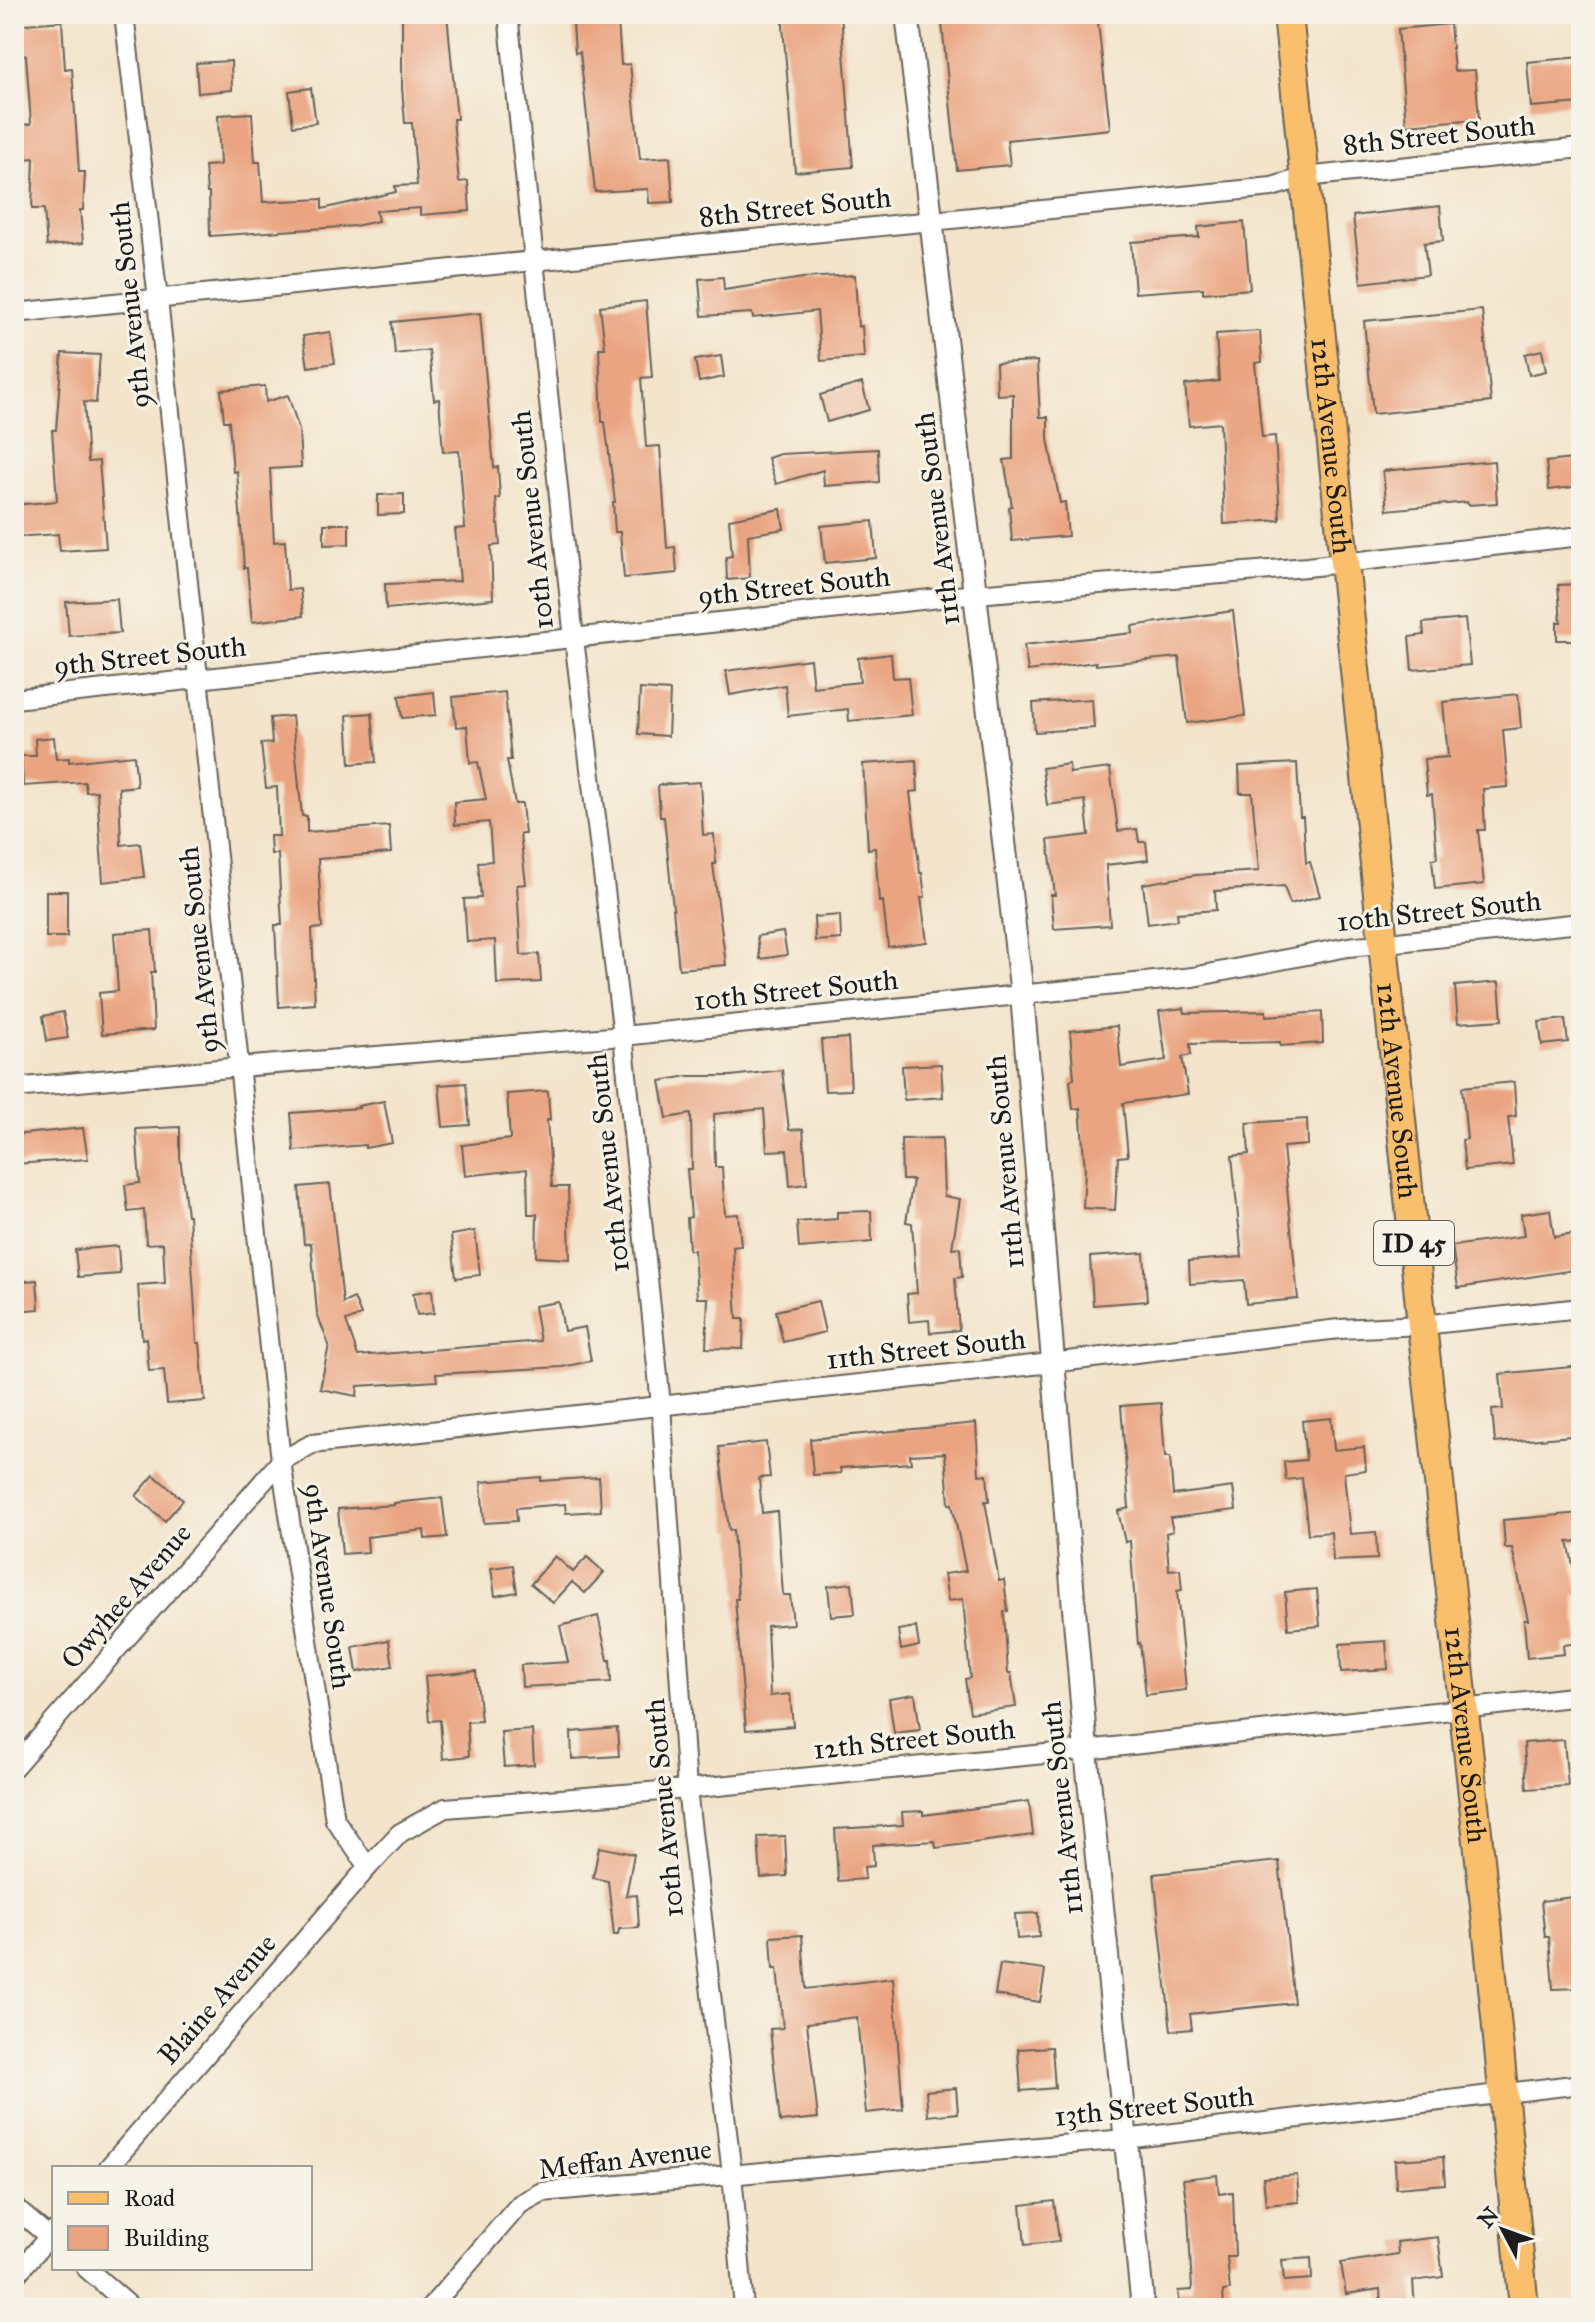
<svg xmlns="http://www.w3.org/2000/svg" width="1595" height="2322" viewBox="0 0 1595 2322" font-family="'IM FELL Great Primer',serif">
<style>
.building{fill:#eaa481}
.lines{fill:none;stroke-linecap:round;stroke-linejoin:round}
.minor-casing{stroke:#676259;stroke-width:22}
.tertiary-casing{stroke:#676259;stroke-width:26}
.primary-casing{stroke:#676259;stroke-width:32}
.minor{stroke:#fff;stroke-width:18}
.tertiary{stroke:#fff;stroke-width:22}
.primary{stroke:#f9bf6d;stroke-width:28}
.labels{text-anchor:middle;dominant-baseline:central;stroke-width:6;stroke-linejoin:round;paint-order:stroke}
.shield{fill:#f7f3e8;stroke:#5e5c59;stroke-width:2}
.shield-label{font-size:26px;font-weight:bold;fill:#1c1c1c}
.street-label{font-size:28px;fill:#1c1c1c;stroke:#f7f3e8}
</style>
<rect width="100%" height="100%" fill="#f7f3e8"/>
<filter id="ink" filterUnits="userSpaceOnUse"><feTurbulence type="fractalNoise" baseFrequency=".0125" numOctaves="2"/><feDisplacementMap in="SourceGraphic" scale="16" xChannelSelector="R" yChannelSelector="G"/><feConvolveMatrix kernelMatrix="1 2 1 2 8 2 1 2 1" color-interpolation-filters="sRGB"/></filter>
<filter id="wash" filterUnits="userSpaceOnUse"><feTurbulence type="fractalNoise" baseFrequency=".006" numOctaves="4" result="noise"/><feDisplacementMap in="SourceGraphic" scale="32" xChannelSelector="R" yChannelSelector="G"/><feGaussianBlur stdDeviation="1.8" result="paint"/><feColorMatrix in="noise" values="0 0 0 0 0 0 0 0 0 0 0 0 0 0 0 0 0 1.4 0 .05"/><feComposite in="paint" operator="in"/></filter>
<g filter="url(#wash)">
<rect width="100%" height="100%" fill="#f3e4cb"/>
<g id="blocks">
<g class="building">
<path d="M402,14H447L457,119H453L459,182L468,181L470,211L420,215V208L376,211L378,221L355,226L210,236L209,193H207L205,166L220,165L218,115L252,113L255,162H260L263,202L322,199V209L396,192L395,186L417,185L412,123H405L402,88Z"/>
<path d="M782,14H841L853,167L795,172Z"/>
<path d="M941,14H1097L1110,129L1007,140L1010,165L957,170Z"/>
<path d="M618,19L621,65L630,64L640,159L670,157L673,202L649,203L648,189L595,192L580,52L575,53L573,22Z"/>
<path d="M62,21L65,69L72,68L79,172H85L83,210H80L83,243L47,246L44,209H32L34,158L22,159L20,125L31,124L26,55L15,56L14,25Z"/>
<path d="M1450,24L1454,71L1475,70L1479,119L1406,125L1398,29Z"/>
<path d="M1581,57V103L1531,107L1527,62Z"/>
<path d="M231,61L232,90L198,93L196,63Z"/>
<path d="M311,88L316,123L293,126L289,91Z"/>
<path d="M1440,206L1443,241L1424,243L1428,275L1361,283L1353,216Z"/>
<path d="M1244,222L1250,289L1203,293V288L1135,293L1131,242L1199,237L1198,227Z"/>
<path d="M855,275L858,327L862,326L864,357L821,361L817,311L753,318L752,313L702,316L699,279L723,277L724,290L803,278Z"/>
<path d="M646,301L652,377L641,378L646,447L660,446L667,548L675,547L677,573L624,578L620,532H615L613,502H615L605,422H602L599,348H605L600,306Z"/>
<path d="M1482,310L1491,402L1373,414L1364,321Z"/>
<path d="M480,313L494,468L498,467L500,498L496,499L500,545L491,546L493,599L386,609L385,584L460,581L455,529L465,528L459,451L443,452L439,399L434,400L429,350L395,354L392,322Z"/>
<path d="M1260,331L1262,362L1255,363L1262,437L1275,436L1280,520L1224,524L1220,423L1189,426L1185,385L1219,381L1216,334Z"/>
<path d="M330,332L335,363L308,367L303,336Z"/>
<path d="M1542,350L1546,371L1529,375L1525,354Z"/>
<path d="M62,353L100,355L96,403L84,402L88,462L99,461L106,548L60,551L58,534L14,537V505L57,501L52,430H56Z"/>
<path d="M721,356L724,377L699,382L695,360Z"/>
<path d="M1037,361L1040,417H1048V439L1060,503L1065,502L1068,536L1012,541L1009,507L1012,506L1004,460L1013,459V394L997,395L996,363Z"/>
<path d="M862,383L869,410L827,422L820,395Z"/>
<path d="M265,386L266,402L288,395L299,430L301,467L270,469L274,542L285,541L288,590L300,589L303,616L252,622L247,568H244L237,471L233,472L229,421H224L221,390Z"/>
<path d="M878,449L879,482L824,486L823,470L776,484L768,458L780,454Z"/>
<path d="M1581,458V486L1549,490L1546,462Z"/>
<path d="M1494,461L1497,503L1468,505L1467,502L1387,510L1383,471Z"/>
<path d="M404,494V514L378,515V495Z"/>
<path d="M781,509L784,529L748,535L750,578L727,580L726,557L732,556L729,519Z"/>
<path d="M873,521L876,558L825,563L821,526Z"/>
<path d="M324,524H349V544L324,545Z"/>
<path d="M1581,584V640H1557V622H1561L1558,585Z"/>
<path d="M117,599L120,633L69,636L66,602Z"/>
<path d="M1233,611L1245,716L1187,723L1179,657L1096,665V662L1028,671L1024,645L1133,633L1132,626Z"/>
<path d="M1465,619L1470,665L1412,670L1409,637L1424,635L1423,623Z"/>
<path d="M891,654L893,678L908,677L912,715L849,721L848,709L788,716L785,685L730,695L726,671L810,659L813,687L860,682L858,658Z"/>
<path d="M640,689L670,691L668,736L638,734Z"/>
<path d="M434,692L436,715L402,718L399,696Z"/>
<path d="M505,692L511,760H507L515,804H522L525,834H520L526,884L517,885L521,955L539,954L541,982L497,984L495,940L467,942L464,899L481,898L478,862L492,861L489,822L455,825L454,802L486,799L478,762L470,763L467,726L456,727L453,697Z"/>
<path d="M1518,694L1521,728L1503,730L1508,787L1483,789L1485,830H1478L1484,884L1435,889L1432,859L1437,858L1432,794L1427,795L1424,759L1448,757L1443,702Z"/>
<path d="M1092,699L1094,728L1035,732L1033,703Z"/>
<path d="M372,713L376,762L350,764L347,715Z"/>
<path d="M292,716L302,816H307V832L389,826L391,853L318,859L322,928L312,929L315,1004L279,1007L275,925H282L278,854H271L270,836H279L277,787L266,788L261,744L272,743L270,718Z"/>
<path d="M54,737L56,759L69,758V762L134,755L137,786L119,788L121,845L140,843L144,877L103,882L97,791L86,792L85,782L23,786L21,756H36L35,739Z"/>
<path d="M916,760L918,791L910,792L920,873H922L925,897L921,898L927,942L888,947L883,901L879,902L875,848L868,849L863,764Z"/>
<path d="M1297,763L1300,817H1303L1306,863L1310,862L1320,896L1290,904L1284,886L1215,891L1216,910L1177,913L1178,920L1148,924L1143,884L1196,875L1259,871L1252,793H1240L1239,766Z"/>
<path d="M1069,764L1070,773L1110,768L1118,831L1137,829L1139,842H1146L1148,860L1106,865L1110,925L1054,929L1051,895H1055L1048,840L1089,835L1085,800L1047,805L1042,768Z"/>
<path d="M700,782L703,835L714,834L716,864H713L726,965L679,969L664,817H660L658,785Z"/>
<rect x="46" y="891" width="21" height="46"/>
<path d="M840,915L841,939L815,941L814,917Z"/>
<path d="M152,930L155,972H151L154,1030L102,1034L99,993L118,991L114,933Z"/>
<path d="M783,932L787,955L760,959L757,936Z"/>
<path d="M1499,982L1502,1020L1458,1023L1455,986Z"/>
<path d="M1184,1008L1185,1013L1266,1011V1016L1322,1012L1323,1043L1280,1046V1042L1190,1044L1191,1055L1182,1057L1188,1094L1123,1103L1128,1156L1118,1157L1115,1210L1083,1208L1085,1170L1080,1108L1073,1109L1070,1080L1074,1079L1070,1031L1117,1026L1121,1067L1166,1060L1159,1011Z"/>
<path d="M63,1012L68,1038L47,1041L43,1016Z"/>
<path d="M1565,1019L1568,1042L1542,1045L1539,1022Z"/>
<path d="M848,1038L851,1090L825,1091L821,1040Z"/>
<path d="M941,1064L943,1097L904,1100L902,1066Z"/>
<path d="M782,1070L789,1130L803,1129L807,1184L790,1186L787,1150L767,1151L764,1109L714,1114L715,1167H722L725,1215L738,1214L741,1246L733,1247L737,1319H744L743,1349L706,1348L708,1298H697L694,1250H689L687,1218L691,1217L687,1169H692L691,1114L667,1118L660,1081L688,1076H731Z"/>
<path d="M1514,1082L1516,1116L1508,1117L1513,1165L1465,1170L1462,1140L1467,1139L1462,1087Z"/>
<path d="M466,1083L470,1125L443,1127L439,1085Z"/>
<path d="M548,1091L550,1120H547L552,1187H568L570,1259L536,1257L537,1214H528L527,1169L465,1176L462,1145L510,1139L507,1094Z"/>
<path d="M384,1101L392,1143L365,1148V1145L294,1151L291,1113L359,1108L358,1106Z"/>
<path d="M1307,1119L1308,1145L1283,1147L1298,1299L1246,1304L1244,1280L1190,1284L1189,1261L1242,1257L1232,1156L1249,1154L1247,1123Z"/>
<path d="M180,1127V1156L187,1215H189L197,1343H200L205,1401L167,1404L164,1370L149,1371L146,1338L142,1339L138,1285L165,1283L163,1243L146,1244L144,1210L128,1212L125,1185L140,1183L136,1129Z"/>
<path d="M83,1128L88,1159L14,1164V1135Z"/>
<path d="M942,1138L944,1196L960,1199L952,1248L960,1247L962,1277L955,1278L959,1330L930,1333L929,1320L909,1322L907,1294L917,1293L912,1223L906,1222L913,1180H902L901,1139Z"/>
<path d="M330,1184L343,1303L354,1298L361,1315L346,1321L358,1356L540,1341L534,1306L559,1302L564,1331L585,1327L591,1361L562,1367L436,1374L437,1381L358,1386L357,1396L320,1389L329,1345L317,1314L311,1243L304,1244L299,1187Z"/>
<path d="M1550,1210L1554,1237L1581,1233V1269L1458,1288L1452,1246L1524,1236L1521,1214Z"/>
<path d="M871,1211L872,1242L799,1248L797,1222L837,1219V1212Z"/>
<path d="M475,1231L480,1275L456,1278L451,1235Z"/>
<path d="M118,1246L120,1274L78,1277L75,1250Z"/>
<path d="M1144,1253L1147,1301L1093,1305L1090,1257Z"/>
<path d="M37,1280L39,1309L14,1311V1282Z"/>
<path d="M432,1290L434,1313L417,1315L413,1293Z"/>
<path d="M818,1301L825,1332L783,1342L776,1311Z"/>
<path d="M1581,1366V1435L1495,1443L1492,1410L1503,1409L1500,1374Z"/>
<path d="M1161,1403L1165,1457H1170L1173,1495L1233,1487L1236,1510L1170,1518L1173,1531L1166,1533L1169,1570L1180,1569L1182,1590L1177,1591L1186,1690L1146,1695L1140,1643L1138,1644L1130,1541L1125,1542L1118,1511L1129,1508L1121,1406Z"/>
<path d="M1331,1418L1334,1450L1364,1447L1366,1470L1344,1473L1350,1534L1376,1532L1377,1559L1333,1561L1331,1532L1308,1534L1302,1478L1286,1480L1284,1462L1306,1460L1302,1421Z"/>
<path d="M976,1423L979,1475L987,1474L989,1501H985L999,1581L1004,1580L1008,1611L1004,1612L1008,1673H1011L1016,1707L970,1713L965,1679L970,1678L963,1599L948,1601L944,1574L966,1571L952,1504H949L945,1453L910,1455L911,1463L840,1468L841,1473L813,1475L810,1439Z"/>
<path d="M766,1442L770,1477L759,1478L762,1513L777,1511L783,1595H790L793,1624L767,1626L770,1696L790,1694L793,1726L746,1730L735,1599H738L733,1530H729L719,1447Z"/>
<path d="M154,1475L183,1500L165,1521L136,1496Z"/>
<path d="M541,1477V1481L599,1477L601,1511L566,1513L565,1504L516,1508L517,1521L484,1523L481,1482Z"/>
<path d="M442,1498L447,1537L425,1539L424,1530L367,1537L368,1552L342,1554L338,1509L394,1505V1503Z"/>
<path d="M1581,1513V1541L1568,1542L1579,1594L1574,1595L1579,1643L1563,1645L1564,1654L1527,1658L1524,1620H1528L1512,1548H1505L1503,1520Z"/>
<path d="M555,1556L573,1572L587,1557L604,1572L585,1593L572,1582L553,1603L531,1584Z"/>
<path d="M513,1565L517,1592L495,1596L491,1568Z"/>
<path d="M852,1583L855,1614L831,1616L828,1586Z"/>
<path d="M1317,1589L1320,1626L1288,1629L1285,1592Z"/>
<path d="M598,1616L608,1660H610L611,1682L522,1687L521,1665L568,1662L560,1626Z"/>
<path d="M916,1627L919,1646L901,1650L898,1630Z"/>
<path d="M389,1640L393,1666L357,1672L353,1647Z"/>
<path d="M1386,1641L1388,1669L1341,1672L1340,1644Z"/>
<path d="M476,1671L481,1721L467,1722L469,1756L443,1759L440,1720L429,1721L425,1676Z"/>
<path d="M915,1694L920,1730L894,1733L889,1698Z"/>
<path d="M617,1728L619,1756L572,1759L571,1732Z"/>
<path d="M532,1730L534,1765L504,1767L501,1732Z"/>
<path d="M1564,1740L1568,1786L1527,1789L1524,1743Z"/>
<path d="M1029,1801L1033,1835L936,1848L935,1841L873,1845L874,1866L864,1867L865,1879L838,1881L835,1829L903,1825L902,1812L923,1811V1815Z"/>
<path d="M785,1836L787,1876L761,1878L758,1837Z"/>
<path d="M599,1847L634,1854L626,1896L637,1895L639,1928L619,1929L618,1935H614L608,1881L593,1878Z"/>
<path d="M1279,1861L1294,2003L1190,2014L1192,2029L1171,2031L1154,1874Z"/>
<path d="M1581,1896V1988L1553,1989L1549,1937H1545L1541,1901Z"/>
<path d="M1038,1913L1039,1937L1017,1939L1015,1914Z"/>
<path d="M802,1935L806,1989L893,1978L903,2109L866,2113L857,2017L807,2023L818,2118L780,2122L770,2029L783,2028L777,1969H773L771,1937Z"/>
<path d="M1000,1964L1045,1970L1040,2002L995,1995Z"/>
<path d="M1052,2047L1055,2088L1021,2091L1018,2049Z"/>
<path d="M956,2088L958,2113L928,2116L926,2091Z"/>
<path d="M1443,2157L1445,2184L1396,2188L1395,2160Z"/>
<path d="M1217,2175L1219,2194L1233,2192L1235,2257H1227L1230,2290L1223,2291L1224,2308H1180L1178,2291L1192,2290L1188,2213L1183,2179Z"/>
<path d="M1297,2175L1299,2202L1266,2205L1263,2178Z"/>
<path d="M1054,2201L1059,2241L1025,2245L1021,2205Z"/>
<path d="M1438,2237L1443,2277L1413,2281L1415,2308H1381L1380,2289L1346,2294L1341,2263L1398,2254L1397,2242Z"/>
<path d="M1311,2258L1312,2279L1284,2281L1282,2260Z"/>
</g>
</g>
</g>
<g filter="url(#ink)">
<use href="#blocks" fill-opacity="0" stroke="#676259" stroke-width="2"/>
<g class="lines">
<defs>
<g id="minor">
<path d="M124,14L158,299L281,1461L335,1820L368,1867"/>
<path d="M508,14L574,639L623,1036L661,1405L687,1789L732,2174L744,2308"/>
<path d="M14,313L1272,187L1305,177L1581,148"/>
<path d="M14,699L976,594L1307,567L1581,536"/>
<path d="M14,1088L240,1067L623,1036L1193,977L1348,947L1581,923"/>
<path d="M14,1767L281,1461L312,1444L1051,1363L1339,1329L1422,1325L1581,1308"/>
<path d="M108,2168L368,1867L400,1833L445,1808L687,1789L1086,1750L1581,1696"/>
<path d="M14,2207L54,2241"/>
<path d="M86,2268L132,2308"/>
<path d="M14,2277L54,2231"/>
<path d="M430,2308L520,2204L542,2192L1125,2139L1581,2084"/>
</g>
<path id="tertiary" d="M907,14L1022,995L1086,1750L1143,2308"/>
<g id="primary">
<path id="s1" d="M1288,14L1422,1325L1487,1924L1524,2308"/>
</g>
</defs>
<use href="#minor" class="minor-casing"/>
<use href="#tertiary" class="tertiary-casing"/>
<use href="#primary" class="primary-casing"/>
<use href="#minor" class="minor"/>
<use href="#tertiary" class="tertiary"/>
<use href="#primary" class="primary"/>
</g>
</g>
<g class="labels">
<rect class="shield" x="1374" y="1221" width="80" height="44" rx="6"/>
<g class="shield-label">
<text x="1414" y="1243">ID 45</text>
</g>
<g class="street-label">
<text transform="translate(1439 135) rotate(-6)">8th Street South</text>
<text transform="translate(795 207) rotate(-6)">8th Street South</text>
<text transform="translate(130 305) rotate(-96)">9th Avenue South</text>
<text stroke="none"><textPath href="#s1" startOffset="434">12th Avenue South</textPath></text>
<text transform="translate(937 519) rotate(-97)">11th Avenue South</text>
<text transform="translate(532 520) rotate(-96)">10th Avenue South</text>
<text transform="translate(794 586) rotate(-6)">9th Street South</text>
<text transform="translate(150 656) rotate(-6)">9th Street South</text>
<text transform="translate(1439 911) rotate(-6)">10th Street South</text>
<text transform="translate(199 950) rotate(-96)">9th Avenue South</text>
<text transform="translate(796 990) rotate(-6)">10th Street South</text>
<text stroke="none"><textPath href="#s1" startOffset="1082">12th Avenue South</textPath></text>
<text transform="translate(1005 1162) rotate(-95)">11th Avenue South</text>
<text transform="translate(608 1163) rotate(-96)">10th Avenue South</text>
<text transform="translate(926 1349) rotate(-6)">11th Street South</text>
<text transform="translate(328 1586) rotate(82)">9th Avenue South</text>
<text transform="translate(126 1596) rotate(-49)">Owyhee Avenue</text>
<text stroke="none"><textPath href="#s1" startOffset="1730">12th Avenue South</textPath></text>
<text transform="translate(914 1739) rotate(-6)">12th Street South</text>
<text transform="translate(664 1808) rotate(-95)">10th Avenue South</text>
<text transform="translate(1062 1808) rotate(-96)">11th Avenue South</text>
<text transform="translate(217 1999) rotate(-49)">Blaine Avenue</text>
<text transform="translate(1154 2106) rotate(-6)">13th Street South</text>
<text transform="translate(625 2159) rotate(-7)">Meffan Avenue</text>
</g>
</g>
<rect width="1595" height="2322" fill="none" stroke="#f7f3e8" stroke-width="48"/>
<rect x="52" y="2166" width="260" height="104" fill="#f7f3e8" stroke="#9f9d96" stroke-width="2"/>
<rect x="68" y="2192" width="40" height="12" fill="#f9bf6d" stroke="#9f9d96" stroke-width="2"/>
<text x="124" y="2206" font-size="24" fill="#1c1c1c">Road</text>
<rect x="68" y="2226" width="40" height="24" fill="#eaa481" stroke="#9f9d96" stroke-width="2"/>
<text x="124" y="2246" font-size="24" fill="#1c1c1c">Building</text>
<g transform="translate(1503 2230) rotate(311)" stroke="#f7f3e8" stroke-width="6" paint-order="stroke">
<path d="M0-6L14 30L0 20L-14 30Z" fill="#1c1c1c"/>
<text y="-12" font-size="22" font-weight="bold" text-anchor="middle" fill="#1c1c1c">N</text>
</g>
</svg>
